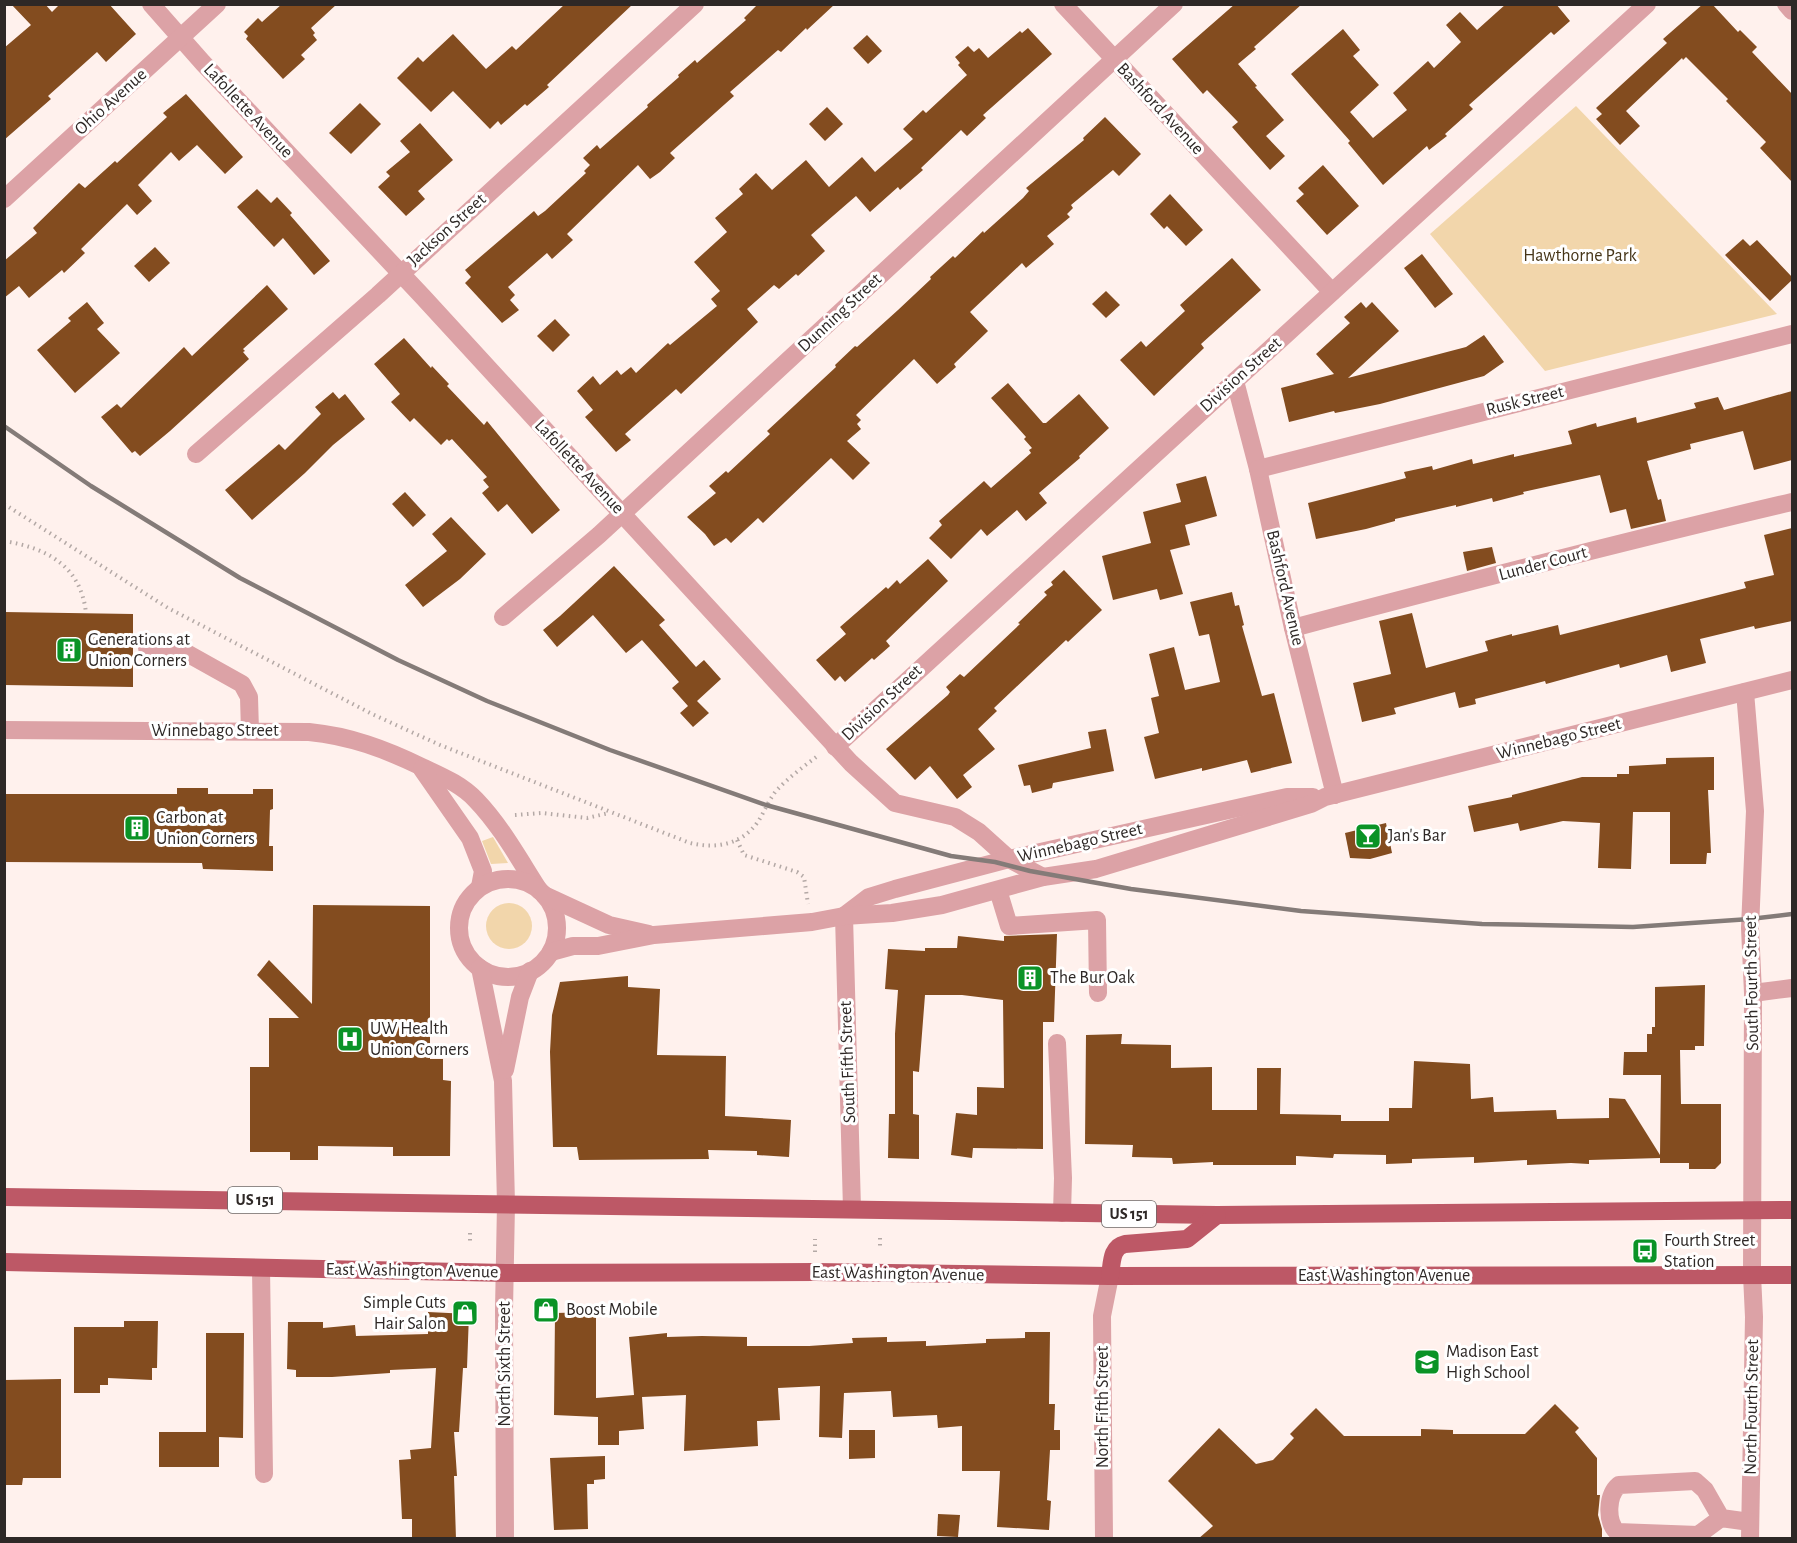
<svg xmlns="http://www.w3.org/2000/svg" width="1797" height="1543" viewBox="0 0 1797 1543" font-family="'Alegreya Sans',sans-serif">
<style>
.green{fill:#f2d6ab}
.building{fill:#834c1f}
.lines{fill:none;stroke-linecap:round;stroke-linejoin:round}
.path{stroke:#b4a9a6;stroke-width:4;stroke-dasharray:1.5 4.5;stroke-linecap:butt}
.minor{stroke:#dca2a6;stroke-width:18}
.major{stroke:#bd5866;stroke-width:18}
.rail{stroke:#847b78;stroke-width:4.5}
.labels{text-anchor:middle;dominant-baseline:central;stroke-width:6;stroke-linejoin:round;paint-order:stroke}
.shield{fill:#fff;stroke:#6d6867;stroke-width:1.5}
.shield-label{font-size:16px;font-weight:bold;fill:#2e2826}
.street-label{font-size:18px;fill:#2e2826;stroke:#fff}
.park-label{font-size:18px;fill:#463518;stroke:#fff}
.poi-label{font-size:18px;fill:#2e2826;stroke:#fff;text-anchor:start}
</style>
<rect width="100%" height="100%" fill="#fff1ed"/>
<g class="green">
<path d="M1576,106L1777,314L1545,371L1430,234Z"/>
<path d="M493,837L508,863L491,864L482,841Z"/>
<circle cx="509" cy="926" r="23"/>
</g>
<g class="building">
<path d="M11,4H45L52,12L60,4H109L136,34L106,62L97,52L48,96L51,99L4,140V48L31,25Z"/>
<path d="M282,4H337L311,28L315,33L313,35L317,40L301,55L305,59L283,79L246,39L248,36L244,32L258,18L262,22Z"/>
<path d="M565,4H633L547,85L549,87L527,106L525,104L501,125L498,121L490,129L453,91L431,112L397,78L418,57L423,62L453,34L486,69L512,46L516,50Z"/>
<path d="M758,4H835L807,30L806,28L781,52L778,50L730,92L734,96L670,153L675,158L660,172L650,179L638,165L567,234L573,240L552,259L547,253L508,287L515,295L510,300L519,310L502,323L465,283L471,277L465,270L534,211L538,216L545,211L586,173L584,171L590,165L583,158L597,145L600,149L648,107L647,105L679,77L678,75L695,60L697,63L746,20L744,18Z"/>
<path d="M1235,4H1302L1254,47L1256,49L1238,64L1257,86L1255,87L1284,120L1266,136L1285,156L1270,170L1232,127L1238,122L1207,90L1203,94L1172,59Z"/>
<path d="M1506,4H1556L1570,21L1554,35L1551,32L1469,105L1473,109L1445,134L1447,136L1429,150L1427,146L1383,185L1348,143L1350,141L1291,74L1343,29L1360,50L1353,56L1379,85L1350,112L1373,138L1407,110L1393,93L1428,61L1434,68L1461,42L1446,25L1460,12L1477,30Z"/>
<path d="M1703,4H1712L1738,32L1740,30L1757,47L1752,52L1792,94V182L1760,148L1766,142L1726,101L1728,99L1686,57L1683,60L1682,58L1626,111L1640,126L1620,145L1596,119L1602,114L1596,108L1667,43L1663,39Z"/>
<path d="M1028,28L1052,54L983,115L986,118L967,136L961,130L921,168L923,170L900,190L898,187L870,212L856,196L811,235L825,251L798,276L796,274L779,289L774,285L747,309L758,322L681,394L676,389L625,434L631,440L616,452L585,417L593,410L577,391L593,376L600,385L617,370L621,375L631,367L636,373L668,343L670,345L717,306L711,299L720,291L694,262L727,232L715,218L743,194L739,189L756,173L772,190L806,160L829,187L862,157L875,172L913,139L903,129L923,110L926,113L967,75L958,65L960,63L955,57L968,46L974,52L979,48L988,58L1020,31L1022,33Z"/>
<path d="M867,35L882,51L868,64L853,48Z"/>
<path d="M186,94L243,157L225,174L197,145L179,161L171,152L138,185L152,201L137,215L127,204L81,249L85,253L64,273L62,270L29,298L19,286L4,298V261L37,233L33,228L79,183L85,188L115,161L117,163L167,117L163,113Z"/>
<path d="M360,103L381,124L351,154L329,133Z"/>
<path d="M827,107L843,124L825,141L809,124Z"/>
<path d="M1105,117L1141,154L1119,176L1113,170L1071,205L1073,208L1067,214L1070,217L1047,236L1054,244L1026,268L1022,263L970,312L988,331L954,364L956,367L937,384L914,359L856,415L861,420L857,424L861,429L847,441L870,463L853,480L831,458L763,523L758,518L731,543L726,538L714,546L705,534L687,517L716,493L709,486L726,471L728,473L770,434L767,431L836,367L835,365L855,346L857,347L898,310L931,279L930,277L953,256L955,258L983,231L984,233L1023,198L1029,191L1026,188L1084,140L1083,138Z"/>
<path d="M420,123L453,160L418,191L425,199L406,216L378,187L390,176L386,172L410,152L400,141Z"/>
<path d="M1323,165L1359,206L1327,235L1296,201L1304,194L1298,188Z"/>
<path d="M257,189L271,203L277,197L292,213L290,215L330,261L314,275L283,238L274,247L237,207Z"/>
<path d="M1170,194L1203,230L1186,246L1167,226L1164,229L1150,214Z"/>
<path d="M1743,239L1750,246L1757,240L1792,277V280L1770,301L1725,255Z"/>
<path d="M155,247L170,263L149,282L134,266Z"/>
<path d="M1422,254L1453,294L1435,308L1404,268Z"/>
<path d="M1232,258L1261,290L1201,344L1204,348L1154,396L1120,360L1141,341L1146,347L1185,311L1180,305Z"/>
<path d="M267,285L288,309L243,349L245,351L243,352L249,359L170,431L140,456L135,451L132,453L101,417L117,404L121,408L184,347L192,356Z"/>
<path d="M1106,291L1120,305L1106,318L1092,304Z"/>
<path d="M87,302L104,323L97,329L120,353L75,393L37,350L71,321L68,318Z"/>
<path d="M1361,302L1366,308L1372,302L1399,331L1348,378L1466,347L1484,335L1504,362L1484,376L1380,404L1335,413L1334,411L1289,422L1281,388L1334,374L1316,354L1350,323L1344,317Z"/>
<path d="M555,319L570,335L553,352L537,336Z"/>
<path d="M404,338L431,368L432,366L449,384L447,386L484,425L487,421L560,510L532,534L507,504L498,512L482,493L489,487L483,480L487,477L452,439L449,441L447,439L441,445L414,418L410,422L391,402L400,394L374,364Z"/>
<path d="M1008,383L1043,423H1046L1079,394L1109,428L1079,456L1080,458L1039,493L1047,503L1026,521L1017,510L987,536L981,529L951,559L929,538L942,525L939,521L984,481L991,488L1031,453L1029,450L1032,448L1024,439L1026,437L991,398Z"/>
<path d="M1792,391V460L1754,470L1743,431L1690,444L1691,449L1647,461L1658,500L1661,499L1666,521L1631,529L1626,509L1610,513L1600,475L1523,492L1524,494L1493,502L1492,498L1456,507V505L1395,519V521L1366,529L1316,539L1308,503L1406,478L1404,472L1432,466L1433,470L1472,459L1473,464L1514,454V457L1572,444L1568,431L1596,423L1597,427L1636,417L1637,423L1696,408L1694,403L1718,397L1724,410Z"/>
<path d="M333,392L339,399L345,394L365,419L333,445L305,473L252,520L225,490L279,444L285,450L321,414L315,407Z"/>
<path d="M1206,476L1217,516L1185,525L1190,545L1170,550L1183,594L1160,600L1157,589L1113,600L1102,556L1151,543L1143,512L1181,502L1176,484Z"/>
<path d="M405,492L426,515L413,527L392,504Z"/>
<path d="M451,517L486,554L460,579L423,607L405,585L447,551L432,534Z"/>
<path d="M1792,528V621L1755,629L1754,626L1700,639L1706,663L1671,672L1667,655L1620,668L1619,664L1546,684L1545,681L1475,699L1476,704L1459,708L1455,692L1394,708L1396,714L1362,722L1353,683L1391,674L1379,621L1412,613L1426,668L1488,651L1485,641L1512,634V636L1558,625L1560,635L1746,588L1744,582L1774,575L1764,535Z"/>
<path d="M1492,547L1496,563L1467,571L1463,552Z"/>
<path d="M928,559L948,581L886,641L890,646L874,660L872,658L845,682L840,676L835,681L816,660L846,634L840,627L886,587L888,589L897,580L900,584Z"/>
<path d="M614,566L665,620L659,625L696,667L704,660L721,679L697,701L709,713L693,727L680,713L688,706L672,688L679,682L642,640L626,653L593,615L557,647L543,630L560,616Z"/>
<path d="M1064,570L1102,610L1068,642L1066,640L994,708L997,711L978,729L995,749L963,775L972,787L957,799L930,766L915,780L886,749L948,695L950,692L946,687L960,674L964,677L1020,624L1018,623L1047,595L1044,592L1053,585L1051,582Z"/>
<path d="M1232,592L1235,606L1239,605L1244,625L1242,626L1262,696L1274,693L1292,763L1251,773L1247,760L1202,771V768L1155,779L1144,737L1159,733L1151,698L1159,696L1149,654L1174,647L1185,690L1220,682L1209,634L1199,636L1190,602Z"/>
<path d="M4,612L133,614V687L4,685Z"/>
<path d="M1106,729L1114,771L1053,783L1052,788L1032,793L1030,785L1024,786L1018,765L1091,748L1088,732Z"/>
<path d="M1714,757V790H1708L1711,853H1707L1706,864H1670V812H1633L1631,869L1598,868L1600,823L1563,821L1520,831L1518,823L1474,832L1468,806L1512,797V795L1582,777H1617V774H1629V766L1666,764V758Z"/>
<path d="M177,788H208V794H253V789H273V809L270,810L269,846H273V871L203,869L202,863L4,862V794H177Z"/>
<path d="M1386,823L1392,853L1370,859L1350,858L1345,833Z"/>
<path d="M313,905L430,906V1059H443V1080L451,1081L450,1156H393V1147L318,1146V1160H290V1152H250V1067H269V1018H299L257,975L269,960L312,1004Z"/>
<path d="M1057,934L1054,1022H1043V1149L973,1148L972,1158L951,1155L956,1113L977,1115V1087L1004,1088L1003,1000L962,995H925L919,1072L913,1071V1114L919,1115V1159L888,1158L889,1114H895V1034L898,990L885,989L888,949L925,951V948H957L958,936L1004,941V936Z"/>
<path d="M628,976V987L660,989L657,1055L726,1056L725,1116L791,1120L789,1157L757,1155V1151L708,1150L709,1159L579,1160L577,1147H553L550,1052L552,1015L560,982Z"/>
<path d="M1705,985L1704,1046H1695V1050H1680L1681,1104H1721V1163L1715,1169H1689V1163H1660V1158L1589,1160V1164L1571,1163L1527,1165V1160L1474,1163V1157L1412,1159V1163L1386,1164V1155L1334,1154L1333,1158L1296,1156V1165H1213V1162L1173,1164L1172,1158L1132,1157L1133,1145L1085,1144L1086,1035L1122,1034L1121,1044L1171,1045V1068L1212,1067V1110H1257V1068H1281L1280,1114L1341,1115V1121H1389V1108H1412L1414,1061L1470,1064L1471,1099L1493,1097L1494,1112L1556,1110L1557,1119L1609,1118V1098L1625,1099L1660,1155L1661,1075H1623L1624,1052H1647V1034H1652V1027H1655V987Z"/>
<path d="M428,1312L469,1314L467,1368H463L459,1432H454L457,1476H454L456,1539H412V1519H402L399,1460L411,1459L410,1450L431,1448L436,1368L390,1370V1373L332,1377H296V1370L287,1369L288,1322H323V1328L355,1325L356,1336L428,1334Z"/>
<path d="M596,1312V1398L634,1395L629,1337L667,1333V1337L702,1336L747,1337V1346H809L853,1343L852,1338L887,1337V1342L926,1341V1346L986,1343V1339L1025,1338V1332H1050L1049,1404H1055L1054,1430H1060V1450H1050L1047,1500L1051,1501L1049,1530L997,1527L1000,1471H962V1426L938,1428L937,1415L893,1417L891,1391L844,1393L842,1438L819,1437L820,1386L778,1388L780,1420L757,1421L758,1446L684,1451L686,1395L642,1397L644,1429L619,1431V1445H598V1417L554,1415L555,1313Z"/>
<path d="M124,1321H158L157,1368H152V1380L108,1378V1385H100V1393H74V1327H124Z"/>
<path d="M206,1333H244L243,1438L219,1437V1467H159V1432H206Z"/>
<path d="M61,1379V1478H23L22,1485H4V1380Z"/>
<path d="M1555,1404L1579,1428L1575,1432L1597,1458V1495H1600L1598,1515L1602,1529V1539H1198L1213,1526L1168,1481L1219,1428L1256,1464L1273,1460L1294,1438L1290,1434L1316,1408L1344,1436H1421V1429L1453,1430V1434H1525Z"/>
<path d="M849,1430H875V1458L849,1459Z"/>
<path d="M605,1456V1479L594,1480V1484H587L588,1529L554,1530L550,1458Z"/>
<path d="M938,1514L960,1515L958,1537L937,1536Z"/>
</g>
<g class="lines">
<g class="path">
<path d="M4,504L168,608L372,714L440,745L690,843C715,849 741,845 757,823C764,813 768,801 776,791C788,778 804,766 819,755"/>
<path d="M4,541C47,548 81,566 86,613"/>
<path d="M515,815L542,813L587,818L609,813"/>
<path d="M737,840L744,855L797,872L804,877L808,904"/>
<path d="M470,1233V1241"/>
<path d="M880,1238V1250"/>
<path d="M815,1252V1239"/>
</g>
<g class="minor">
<path d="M151,4L203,63L423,297L851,763L895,803L955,817L979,832L1009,859L1043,877"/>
<path d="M1063,4L1332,292"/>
<path d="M1786,4L1792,11"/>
<path d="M4,199L217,4"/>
<path d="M1235,381L1258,469L1293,628L1335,795"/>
<path d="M196,454L378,295L695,4"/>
<path d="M1258,469L1792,334"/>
<path d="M503,617L599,535L1174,4"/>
<path d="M1293,628C1459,584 1625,541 1792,502"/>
<path d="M147,648L183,651L242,684L249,697L250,731"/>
<path d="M1745,692L1755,811L1750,928L1753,993L1752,1275L1754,1317L1750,1538"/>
<path d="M4,730L309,732C350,736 385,749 422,767C441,776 461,784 476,800C501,826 519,859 539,890"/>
<path d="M835,747L1647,4"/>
<path d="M422,769L470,838L483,871L480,887"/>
<circle cx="508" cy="928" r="49"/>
<path d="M998,890L1009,926L1097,920L1098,993"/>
<path d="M544,895L609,925L649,934"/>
<path d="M844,916L869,897L895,889L1009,859L1287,797H1313"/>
<path d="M844,916L852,1209"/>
<path d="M551,952L573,946H598L654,935L812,922L844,916L892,913L942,905L1043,877L1096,869L1311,804L1325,797L1792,680"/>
<path d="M480,968L503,1081L506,1204L504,1310L505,1538"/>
<path d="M1753,993L1792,988"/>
<path d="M1057,1043L1063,1178L1062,1213"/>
<path d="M505,1070L520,997L530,971"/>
<path d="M261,1268L264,1474"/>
<path d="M1721,1518L1705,1490L1695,1481L1619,1485C1607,1495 1606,1521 1617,1532L1698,1535L1721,1518L1750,1522"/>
<path d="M1104,1538L1102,1316L1110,1276"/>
</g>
<g class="major">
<path d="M4,1197L1217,1215L1792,1210"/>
<path d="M4,1262L506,1273L815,1272L1110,1276L1792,1275"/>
<path d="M1110,1276C1112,1263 1111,1247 1125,1244L1187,1239L1217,1215"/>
</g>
<path class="rail" d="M4,426L91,486L240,578L398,660L487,701L610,750L766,805L951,856L995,862L1030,871L1131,889L1301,911L1482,924L1633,927L1750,919L1792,914"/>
</g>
<defs>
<symbol id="building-square" viewBox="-11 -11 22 22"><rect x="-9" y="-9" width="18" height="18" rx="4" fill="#0a9326" stroke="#fff"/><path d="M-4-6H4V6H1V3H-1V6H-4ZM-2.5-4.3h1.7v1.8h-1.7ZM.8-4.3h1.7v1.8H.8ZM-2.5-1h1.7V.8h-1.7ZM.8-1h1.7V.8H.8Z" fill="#fff"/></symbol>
<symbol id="bar-square" viewBox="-11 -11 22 22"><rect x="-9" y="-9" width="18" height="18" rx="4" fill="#0a9326" stroke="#fff"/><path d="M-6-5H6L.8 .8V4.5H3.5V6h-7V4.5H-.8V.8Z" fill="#fff"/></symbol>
<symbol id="hospital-square" viewBox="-11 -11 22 22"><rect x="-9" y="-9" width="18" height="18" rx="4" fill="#0a9326" stroke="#fff"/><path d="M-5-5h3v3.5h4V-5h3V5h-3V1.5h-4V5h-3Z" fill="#fff"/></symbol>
<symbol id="bus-square" viewBox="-11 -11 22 22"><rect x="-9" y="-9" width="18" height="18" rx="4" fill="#0a9326" stroke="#fff"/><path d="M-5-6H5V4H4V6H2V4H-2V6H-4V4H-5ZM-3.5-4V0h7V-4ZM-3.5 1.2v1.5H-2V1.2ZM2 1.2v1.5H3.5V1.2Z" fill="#fff"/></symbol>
<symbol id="shop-square" viewBox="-11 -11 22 22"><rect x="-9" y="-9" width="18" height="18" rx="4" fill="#0a9326" stroke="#fff"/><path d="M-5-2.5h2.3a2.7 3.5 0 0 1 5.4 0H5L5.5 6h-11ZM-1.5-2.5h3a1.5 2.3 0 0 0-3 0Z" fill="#fff"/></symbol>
<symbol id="school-square" viewBox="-11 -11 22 22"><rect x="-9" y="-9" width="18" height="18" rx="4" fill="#0a9326" stroke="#fff"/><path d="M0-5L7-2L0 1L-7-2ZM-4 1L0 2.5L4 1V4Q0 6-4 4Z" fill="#fff"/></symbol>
</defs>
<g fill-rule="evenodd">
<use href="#building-square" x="54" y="635" width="30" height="30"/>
<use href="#building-square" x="122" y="813" width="30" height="30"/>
<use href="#bar-square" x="1353" y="821" width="30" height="30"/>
<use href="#building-square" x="1015" y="963" width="30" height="30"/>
<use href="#hospital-square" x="335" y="1024" width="30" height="30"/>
<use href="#bus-square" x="1630" y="1236" width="30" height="30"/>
<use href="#shop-square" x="531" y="1295" width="30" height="30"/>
<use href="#shop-square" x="450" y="1298" width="30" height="30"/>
<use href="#school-square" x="1412" y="1347" width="30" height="30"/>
</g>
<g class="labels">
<g class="shield">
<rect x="228" y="1187" width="54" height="26" rx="4.5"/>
<rect x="1102" y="1201" width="54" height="26" rx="4.5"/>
</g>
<g class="shield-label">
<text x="255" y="1200">US 151</text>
<text x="1129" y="1214">US 151</text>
</g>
<g class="street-label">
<text transform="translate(111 102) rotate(-42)">Ohio Avenue</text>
<text transform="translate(1160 109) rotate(47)">Bashford Avenue</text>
<text transform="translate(248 111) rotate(47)">Lafollette Avenue</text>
<text transform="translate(447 230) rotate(-42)">Jackson Street</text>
<text transform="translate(840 313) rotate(-43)">Dunning Street</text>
<text transform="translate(1241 375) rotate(-42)">Division Street</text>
<text transform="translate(1525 401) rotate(-14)">Rusk Street</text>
<text transform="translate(579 467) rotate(47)">Lafollette Avenue</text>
<text transform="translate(1543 564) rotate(-15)">Lunder Court</text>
<text transform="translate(1285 588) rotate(77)">Bashford Avenue</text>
<text transform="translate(882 703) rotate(-43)">Division Street</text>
<text x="215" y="731">Winnebago Street</text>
<text transform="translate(1559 739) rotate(-14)">Winnebago Street</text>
<text transform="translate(1080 843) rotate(-13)">Winnebago Street</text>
<text transform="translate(1752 983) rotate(-91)">South Fourth Street</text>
<text transform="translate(848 1062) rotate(-92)">South Fifth Street</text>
<text transform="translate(412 1271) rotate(1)">East Washington Avenue</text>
<text transform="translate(898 1274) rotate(1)">East Washington Avenue</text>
<text x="1384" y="1276">East Washington Avenue</text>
<text transform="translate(505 1364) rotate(-90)">North Sixth Street</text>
<text transform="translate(1103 1407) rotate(-90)">North Fifth Street</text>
<text transform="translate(1752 1407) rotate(-89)">North Fourth Street</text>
</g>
<g class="park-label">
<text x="1580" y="256">Hawthorne Park</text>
</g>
<g class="poi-label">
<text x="88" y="640">Generations at<tspan x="88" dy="21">Union Corners</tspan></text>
<text x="156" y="818">Carbon at<tspan x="156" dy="21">Union Corners</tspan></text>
<text x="1388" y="836">Jan's Bar</text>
<text x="1050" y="978">The Bur Oak</text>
<text x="370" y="1029">UW Health<tspan x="370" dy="21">Union Corners</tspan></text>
<text x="1664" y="1241">Fourth Street<tspan x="1664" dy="21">Station</tspan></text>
<text x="446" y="1303" text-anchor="end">Simple Cuts<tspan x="446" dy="21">Hair Salon</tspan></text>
<text x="566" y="1310">Boost Mobile</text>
<text x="1446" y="1352">Madison East<tspan x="1446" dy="21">High School</tspan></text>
</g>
</g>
<rect width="1797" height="1543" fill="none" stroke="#2e2826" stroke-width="12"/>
</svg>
